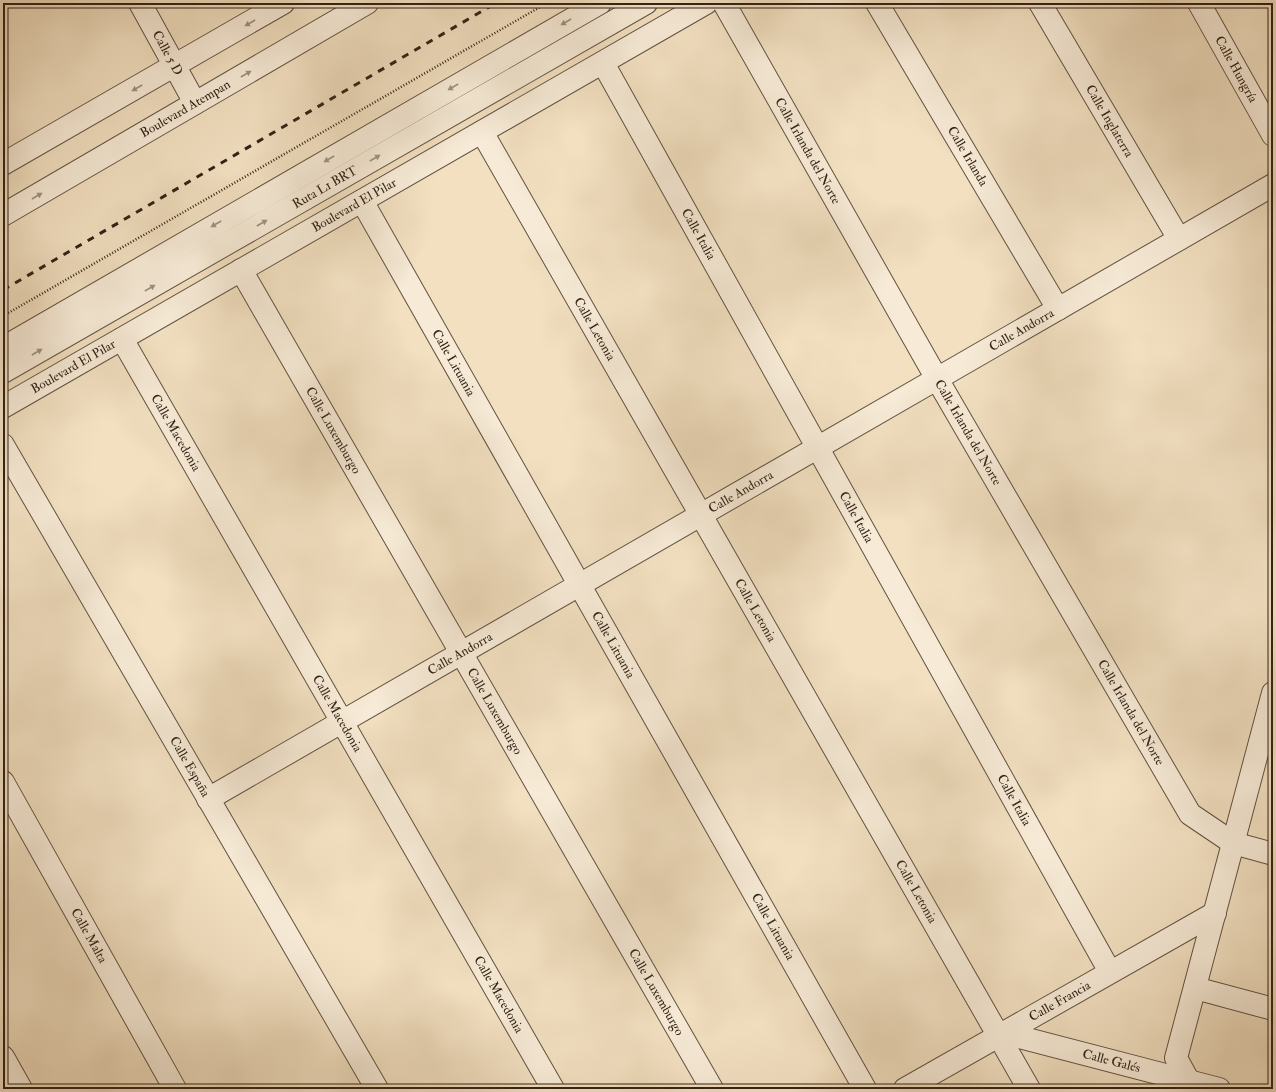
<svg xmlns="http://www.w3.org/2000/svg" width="1276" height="1092" viewBox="0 0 1276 1092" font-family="'IM FELL Double Pica',serif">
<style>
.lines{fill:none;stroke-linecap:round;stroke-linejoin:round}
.minor-casing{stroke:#625241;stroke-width:24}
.path{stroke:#322216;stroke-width:2.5;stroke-dasharray:1 2;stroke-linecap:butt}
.minor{stroke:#f7ebd7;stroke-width:22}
.rail{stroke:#322216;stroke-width:3;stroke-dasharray:7 7;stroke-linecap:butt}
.oneway{fill:#9e9180}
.labels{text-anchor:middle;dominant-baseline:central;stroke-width:3;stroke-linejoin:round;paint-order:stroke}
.street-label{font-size:13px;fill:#322216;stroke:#f7ebd7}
</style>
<rect width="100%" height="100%" fill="#f2e0c1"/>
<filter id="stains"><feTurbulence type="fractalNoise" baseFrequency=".005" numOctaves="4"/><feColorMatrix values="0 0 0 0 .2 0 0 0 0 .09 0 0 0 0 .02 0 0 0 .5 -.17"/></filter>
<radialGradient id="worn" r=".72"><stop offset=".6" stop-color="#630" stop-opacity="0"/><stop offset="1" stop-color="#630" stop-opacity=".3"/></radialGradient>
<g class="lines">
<defs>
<g id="minor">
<path id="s1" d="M140,3L195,103"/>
<path id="s2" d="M724,3L937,379L1190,814L1233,843L1273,854"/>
<path id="s3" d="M877,3L1058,309"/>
<path id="s4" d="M1040,3L1179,239"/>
<path id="s5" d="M1199,3L1273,135"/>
<path id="s6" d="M603,63L1110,972"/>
<path id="s7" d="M482,132L1029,1089"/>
<path d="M3,164L283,3"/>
<path id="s8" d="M362,201L865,1089"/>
<path id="s9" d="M3,215L367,3"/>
<path id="s10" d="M241,270L712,1089"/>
<path id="s11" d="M122,339L553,1089"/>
<path d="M3,348L600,3"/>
<path id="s12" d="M3,372L646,3"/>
<path id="s13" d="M3,407L706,3"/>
<path id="s14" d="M3,445L377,1089"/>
<path id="s15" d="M3,782L175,1089"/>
<path id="s16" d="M208,799L1273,185"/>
<path d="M1195,988L1273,1009"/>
<path id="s17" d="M1004,1033L1219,1089"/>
<path d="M3,1057L21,1089"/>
<path id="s18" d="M905,1089L1215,913"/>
<path d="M1193,1089L1176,1058L1273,693"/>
</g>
</defs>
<use href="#minor" class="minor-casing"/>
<path class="path" d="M3,316L547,3"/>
<use href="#minor" class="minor"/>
<path class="rail" d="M3,290L496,3"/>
</g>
<defs><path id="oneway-solid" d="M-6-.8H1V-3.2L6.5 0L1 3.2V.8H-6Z"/></defs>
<g class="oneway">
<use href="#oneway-solid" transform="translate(566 22) rotate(150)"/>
<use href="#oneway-solid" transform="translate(250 23) rotate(150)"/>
<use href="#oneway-solid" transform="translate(246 74) rotate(-30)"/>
<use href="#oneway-solid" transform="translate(453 87) rotate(150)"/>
<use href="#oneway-solid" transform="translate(137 88) rotate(150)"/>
<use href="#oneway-solid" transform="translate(375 158) rotate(-30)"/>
<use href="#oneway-solid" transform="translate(329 159) rotate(150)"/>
<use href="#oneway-solid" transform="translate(37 196) rotate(-30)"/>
<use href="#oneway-solid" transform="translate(262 223) rotate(-30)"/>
<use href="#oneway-solid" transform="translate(216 224) rotate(150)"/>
<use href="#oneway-solid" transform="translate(150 288) rotate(-30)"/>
<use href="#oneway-solid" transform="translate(37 352) rotate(-30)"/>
</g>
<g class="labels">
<g class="street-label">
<text stroke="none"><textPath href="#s1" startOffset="57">Calle 5 D</textPath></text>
<text stroke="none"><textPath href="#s5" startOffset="76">Calle Hungría</textPath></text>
<text stroke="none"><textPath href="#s9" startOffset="211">Boulevard Atempan</textPath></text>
<text stroke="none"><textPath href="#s4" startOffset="137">Calle Inglaterra</textPath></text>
<text stroke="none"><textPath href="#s2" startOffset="170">Calle Irlanda del Norte</textPath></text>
<text stroke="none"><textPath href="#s3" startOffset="178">Calle Irlanda</textPath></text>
<text stroke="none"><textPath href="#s12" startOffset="371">Ruta L1 BRT</textPath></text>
<text stroke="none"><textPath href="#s13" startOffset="405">Boulevard El Pilar</textPath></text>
<text stroke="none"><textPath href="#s6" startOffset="196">Calle Italia</textPath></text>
<text stroke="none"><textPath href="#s7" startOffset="227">Calle Letonia</textPath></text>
<text stroke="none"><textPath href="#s16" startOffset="939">Calle Andorra</textPath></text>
<text stroke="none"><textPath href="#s8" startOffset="186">Calle Lituania</textPath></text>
<text stroke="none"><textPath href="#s13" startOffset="81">Boulevard El Pilar</textPath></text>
<text stroke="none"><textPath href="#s10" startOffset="185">Calle Luxemburgo</textPath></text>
<text stroke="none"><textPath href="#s2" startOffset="494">Calle Irlanda del Norte</textPath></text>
<text stroke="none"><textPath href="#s11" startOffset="108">Calle Macedonia</textPath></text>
<text stroke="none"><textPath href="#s16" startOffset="615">Calle Andorra</textPath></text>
<text stroke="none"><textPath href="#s6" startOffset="520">Calle Italia</textPath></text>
<text stroke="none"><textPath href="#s7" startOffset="551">Calle Letonia</textPath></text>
<text stroke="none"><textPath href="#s8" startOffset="510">Calle Lituania</textPath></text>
<text stroke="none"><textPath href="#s16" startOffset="291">Calle Andorra</textPath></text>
<text stroke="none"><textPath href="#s10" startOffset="509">Calle Luxemburgo</textPath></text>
<text stroke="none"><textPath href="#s2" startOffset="818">Calle Irlanda del Norte</textPath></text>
<text stroke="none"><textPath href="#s11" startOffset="432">Calle Macedonia</textPath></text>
<text stroke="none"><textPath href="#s14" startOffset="372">Calle España</textPath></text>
<text stroke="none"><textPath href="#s6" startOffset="844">Calle Italia</textPath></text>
<text stroke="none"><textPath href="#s7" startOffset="875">Calle Letonia</textPath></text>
<text stroke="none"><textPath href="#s8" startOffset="834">Calle Lituania</textPath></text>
<text stroke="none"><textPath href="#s15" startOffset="176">Calle Malta</textPath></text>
<text stroke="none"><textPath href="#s10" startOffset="833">Calle Luxemburgo</textPath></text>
<text stroke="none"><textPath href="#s11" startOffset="756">Calle Macedonia</textPath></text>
<text stroke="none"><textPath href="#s18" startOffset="178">Calle Francia</textPath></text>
<text stroke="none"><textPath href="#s17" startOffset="111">Calle Galés</textPath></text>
</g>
</g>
<rect width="1276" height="1092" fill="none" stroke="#f2e0c1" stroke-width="16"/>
<rect x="4" y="4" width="1268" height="1084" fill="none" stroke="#322216" stroke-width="2"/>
<rect x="8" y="8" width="1260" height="1076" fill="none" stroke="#322216"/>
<rect width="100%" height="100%" filter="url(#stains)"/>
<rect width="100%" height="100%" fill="url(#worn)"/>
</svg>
